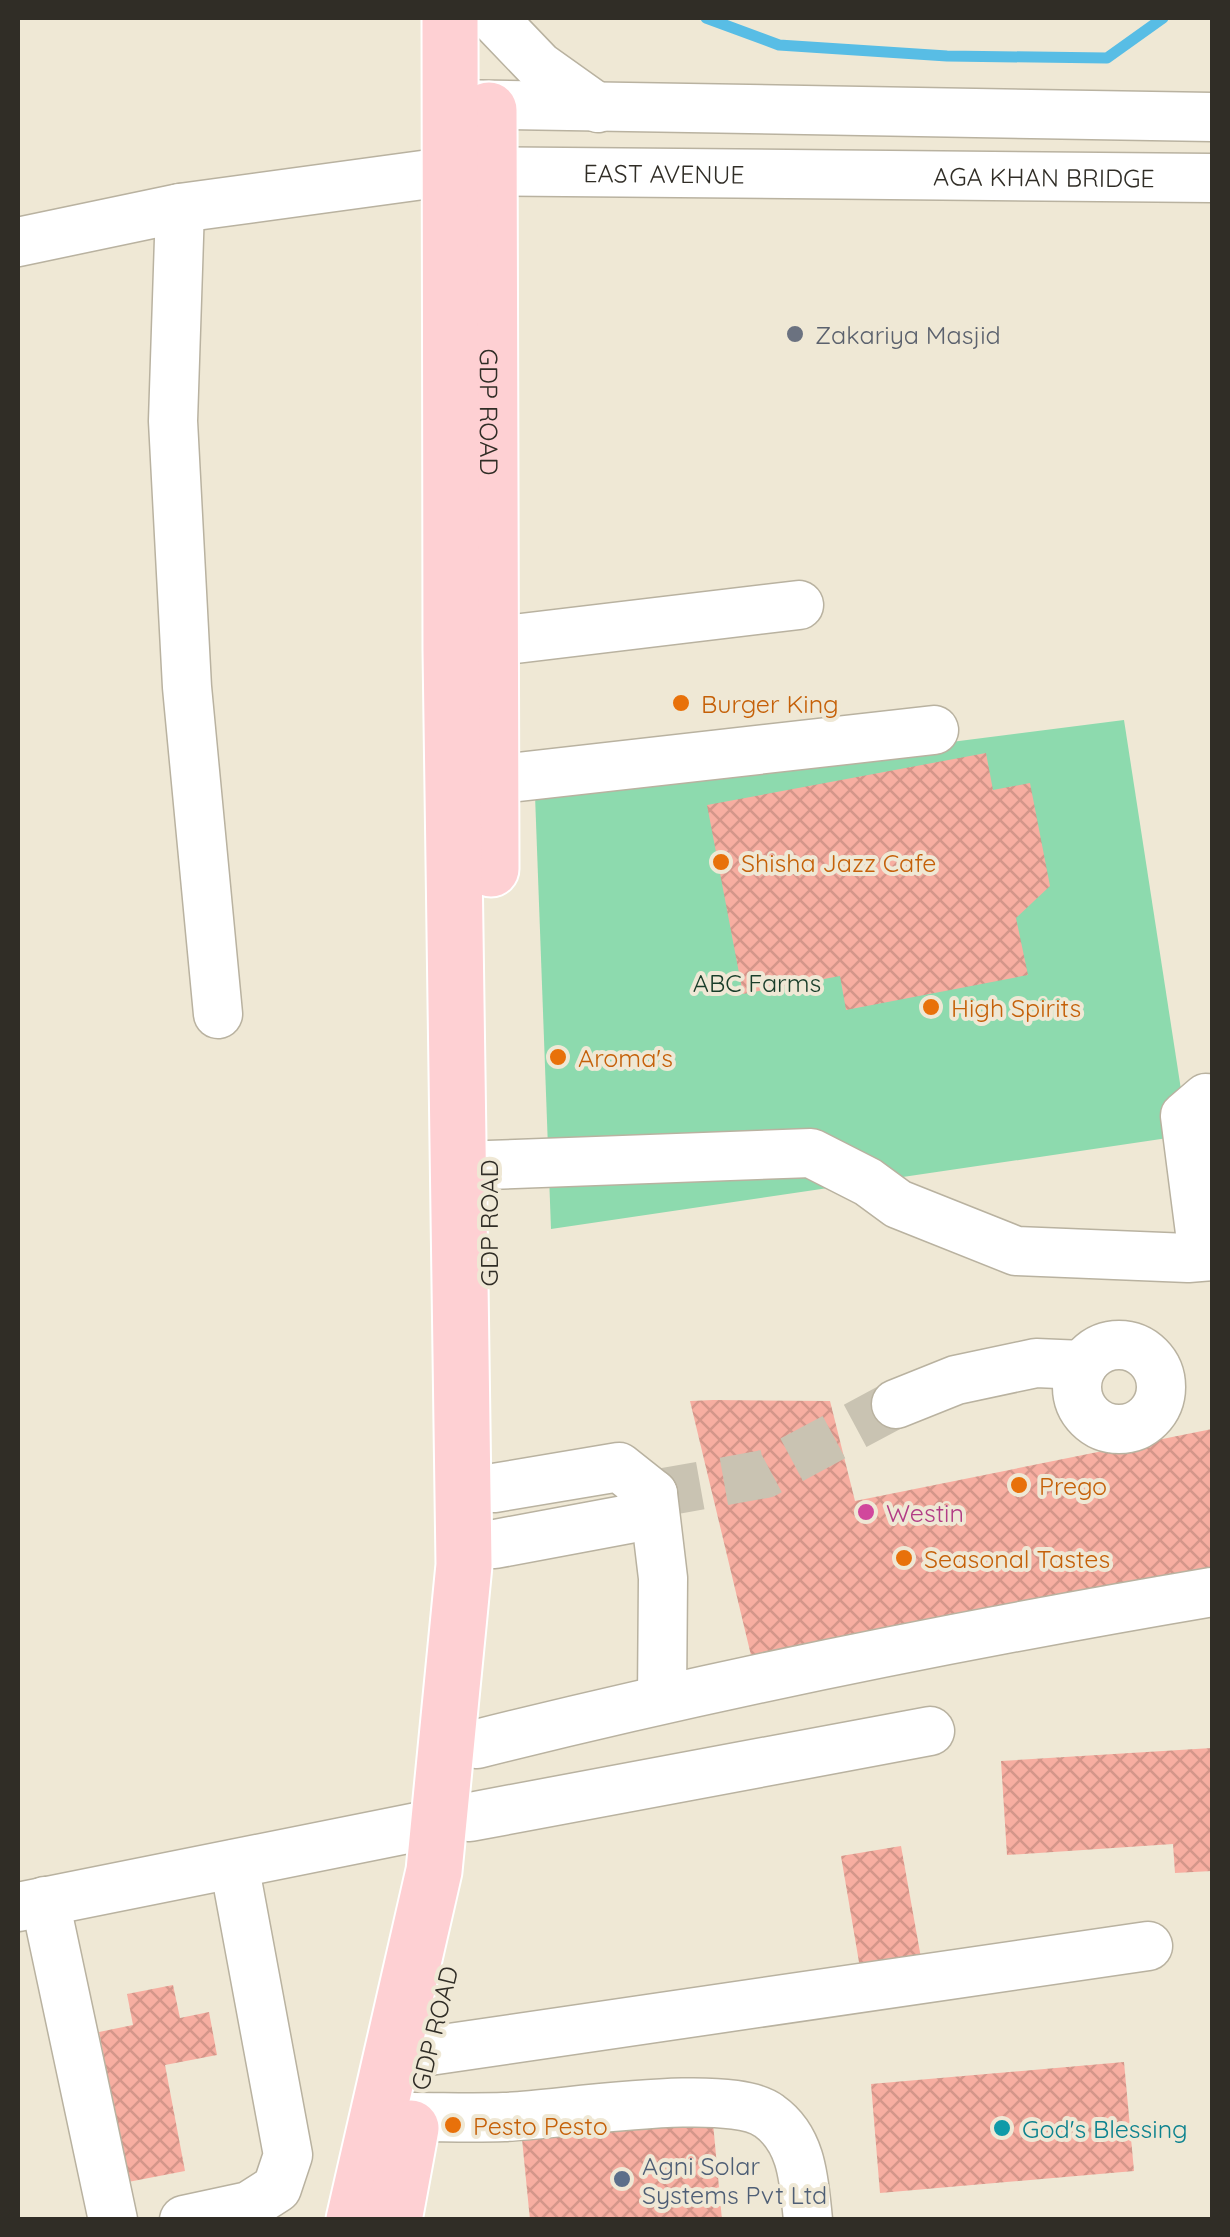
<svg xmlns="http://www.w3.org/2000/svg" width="1230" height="2237" viewBox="0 0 1230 2237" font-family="Quicksand,sans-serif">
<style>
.park{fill:#8ddaae}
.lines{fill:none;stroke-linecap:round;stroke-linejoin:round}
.stream{stroke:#58bde5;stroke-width:11}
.building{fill:url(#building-cross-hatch)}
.minor-tunnel{stroke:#c9c3b2;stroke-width:48;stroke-dasharray:48 24;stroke-linecap:butt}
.minor-casing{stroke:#b9b2a0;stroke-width:51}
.major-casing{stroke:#fff;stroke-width:59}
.minor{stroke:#fff;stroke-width:48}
.major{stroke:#fed0d3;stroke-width:55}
.worship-dot{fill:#6b7280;stroke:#efe8d5;stroke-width:4}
.food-dot{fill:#e8710a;stroke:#efe8d5;stroke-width:4}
.hotel-dot{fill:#d1479c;stroke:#efe8d5;stroke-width:4}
.culture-dot{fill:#0f9aa8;stroke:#efe8d5;stroke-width:4}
.service-dot{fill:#5c6f8a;stroke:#efe8d5;stroke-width:4}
.labels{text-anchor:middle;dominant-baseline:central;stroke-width:8;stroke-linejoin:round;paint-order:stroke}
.street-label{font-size:25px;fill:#302d26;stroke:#efe8d5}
.worship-label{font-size:25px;fill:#5b616d;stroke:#efe8d5;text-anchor:start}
.food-label{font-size:25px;fill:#c56008;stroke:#efe8d5;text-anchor:start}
.park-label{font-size:25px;fill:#193e2a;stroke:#efe8d5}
.hotel-label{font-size:25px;fill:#b23c85;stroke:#efe8d5;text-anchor:start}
.culture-label{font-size:25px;fill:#0d838f;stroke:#efe8d5;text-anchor:start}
.service-label{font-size:25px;fill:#4e5e75;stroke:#efe8d5;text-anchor:start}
</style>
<defs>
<pattern id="building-cross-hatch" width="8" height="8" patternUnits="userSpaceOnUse" patternTransform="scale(2.5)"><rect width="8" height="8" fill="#f7aea1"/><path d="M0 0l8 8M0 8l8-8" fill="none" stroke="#d4968a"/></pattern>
</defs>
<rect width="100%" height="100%" fill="#efe8d5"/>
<path class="park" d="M1124,720L1188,1135L551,1229L535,795Z"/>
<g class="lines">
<path class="stream" d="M706,18L779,45L947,56L1107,58L1163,18"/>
</g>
<g class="building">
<path d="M986,753L993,790L1030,783L1050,886L1016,918L1028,975L846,1010L840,976L743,994L707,805Z"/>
<path d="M713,1400L830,1401L855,1501L1212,1429V1577L755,1672L690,1401Z"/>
<path d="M1212,1748V1871L1175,1873L1173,1844L1007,1855L1001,1761Z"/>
<path d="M901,1846L921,1958L860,1968L841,1856Z"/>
<path d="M173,1985L180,2018L209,2012L217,2055L165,2065L185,2171L128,2182L99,2032L133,2025L127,1994Z"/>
<path d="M1124,2062L1134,2171L880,2193L871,2084Z"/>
<path d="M713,2123L722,2220H530L522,2139Z"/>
</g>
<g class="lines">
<path class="minor-tunnel" d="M653,1494L765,1474L896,1404"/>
<defs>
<g id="minor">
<path d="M493,18L539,66L598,108"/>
<path d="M451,104L1212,117"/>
<path d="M180,208L173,421L187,687L218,1014"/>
<path id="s1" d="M18,242L180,208L452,171L1212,178"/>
<path d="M489,642L799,605"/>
<path d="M492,780L934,730"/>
<path d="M488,1165L811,1153L868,1182L898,1204L1016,1251L1188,1258L1212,1256"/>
<path d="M1203,1256L1185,1116L1206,1098L1212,1099"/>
<circle cx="1119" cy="1387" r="42"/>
<path d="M896,1404L956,1380L1036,1363L1083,1365"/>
<path d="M494,1488L619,1467L653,1494L663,1578L662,1699"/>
<path d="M495,1544L629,1519L653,1494"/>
<path d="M477,1744C720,1683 965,1634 1212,1592"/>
<path d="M470,1817L930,1731"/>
<path d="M45,1901L113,2220"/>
<path d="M18,1907L437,1823"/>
<path d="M429,2051L1148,1946"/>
<path d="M412,2117C443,2117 474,2118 504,2117C560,2115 729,2086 769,2116C803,2140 804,2182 808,2220"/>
<path d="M184,2220L249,2206L277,2188L288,2155L234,1864"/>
</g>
<g id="major">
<path id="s2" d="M489,110L491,869"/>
<path d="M354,2220L434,1871L464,1565L451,650L450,18"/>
<path d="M394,2220L411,2128"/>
</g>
</defs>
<use href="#minor" class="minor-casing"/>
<use href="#major" class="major-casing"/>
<use href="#minor" class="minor"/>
<use href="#major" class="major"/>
</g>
<circle class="worship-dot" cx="795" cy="334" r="10"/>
<g class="food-dot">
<circle cx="681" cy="703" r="10"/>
<circle cx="721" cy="862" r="10"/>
<circle cx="931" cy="1007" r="10"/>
<circle cx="558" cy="1057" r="10"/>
<circle cx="1019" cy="1485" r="10"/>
<circle cx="904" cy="1558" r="10"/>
<circle cx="453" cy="2125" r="10"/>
</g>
<circle class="hotel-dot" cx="866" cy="1512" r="10"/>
<circle class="culture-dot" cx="1002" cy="2128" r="10"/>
<circle class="service-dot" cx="622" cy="2179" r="10"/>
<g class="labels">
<g class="street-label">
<text stroke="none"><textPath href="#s1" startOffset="652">EAST AVENUE</textPath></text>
<text stroke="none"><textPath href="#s1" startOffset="1032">AGA KHAN BRIDGE</textPath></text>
<text stroke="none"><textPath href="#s2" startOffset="302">GDP ROAD</textPath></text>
<text transform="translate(488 1223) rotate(-90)">GDP ROAD</text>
<text transform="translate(434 2028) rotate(-76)">GDP ROAD</text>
</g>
<g class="worship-label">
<text x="815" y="334">Zakariya Masjid</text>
</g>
<g class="food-label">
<text x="701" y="703">Burger King</text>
<text x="741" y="862">Shisha Jazz Cafe</text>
<text x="951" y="1007">High Spirits</text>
<text x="578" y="1057">Aroma's</text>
<text x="1039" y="1485">Prego</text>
<text x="924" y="1558">Seasonal Tastes</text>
<text x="473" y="2125">Pesto Pesto</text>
</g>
<g class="park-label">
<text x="757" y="982">ABC Farms</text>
</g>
<g class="hotel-label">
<text x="886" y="1512">Westin</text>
</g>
<g class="culture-label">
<text x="1022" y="2128">God's Blessing</text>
</g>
<g class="service-label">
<text x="642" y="2165">Agni Solar<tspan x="642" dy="29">Systems Pvt Ltd</tspan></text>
</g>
</g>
<rect width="1230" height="2237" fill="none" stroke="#302d26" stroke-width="40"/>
</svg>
